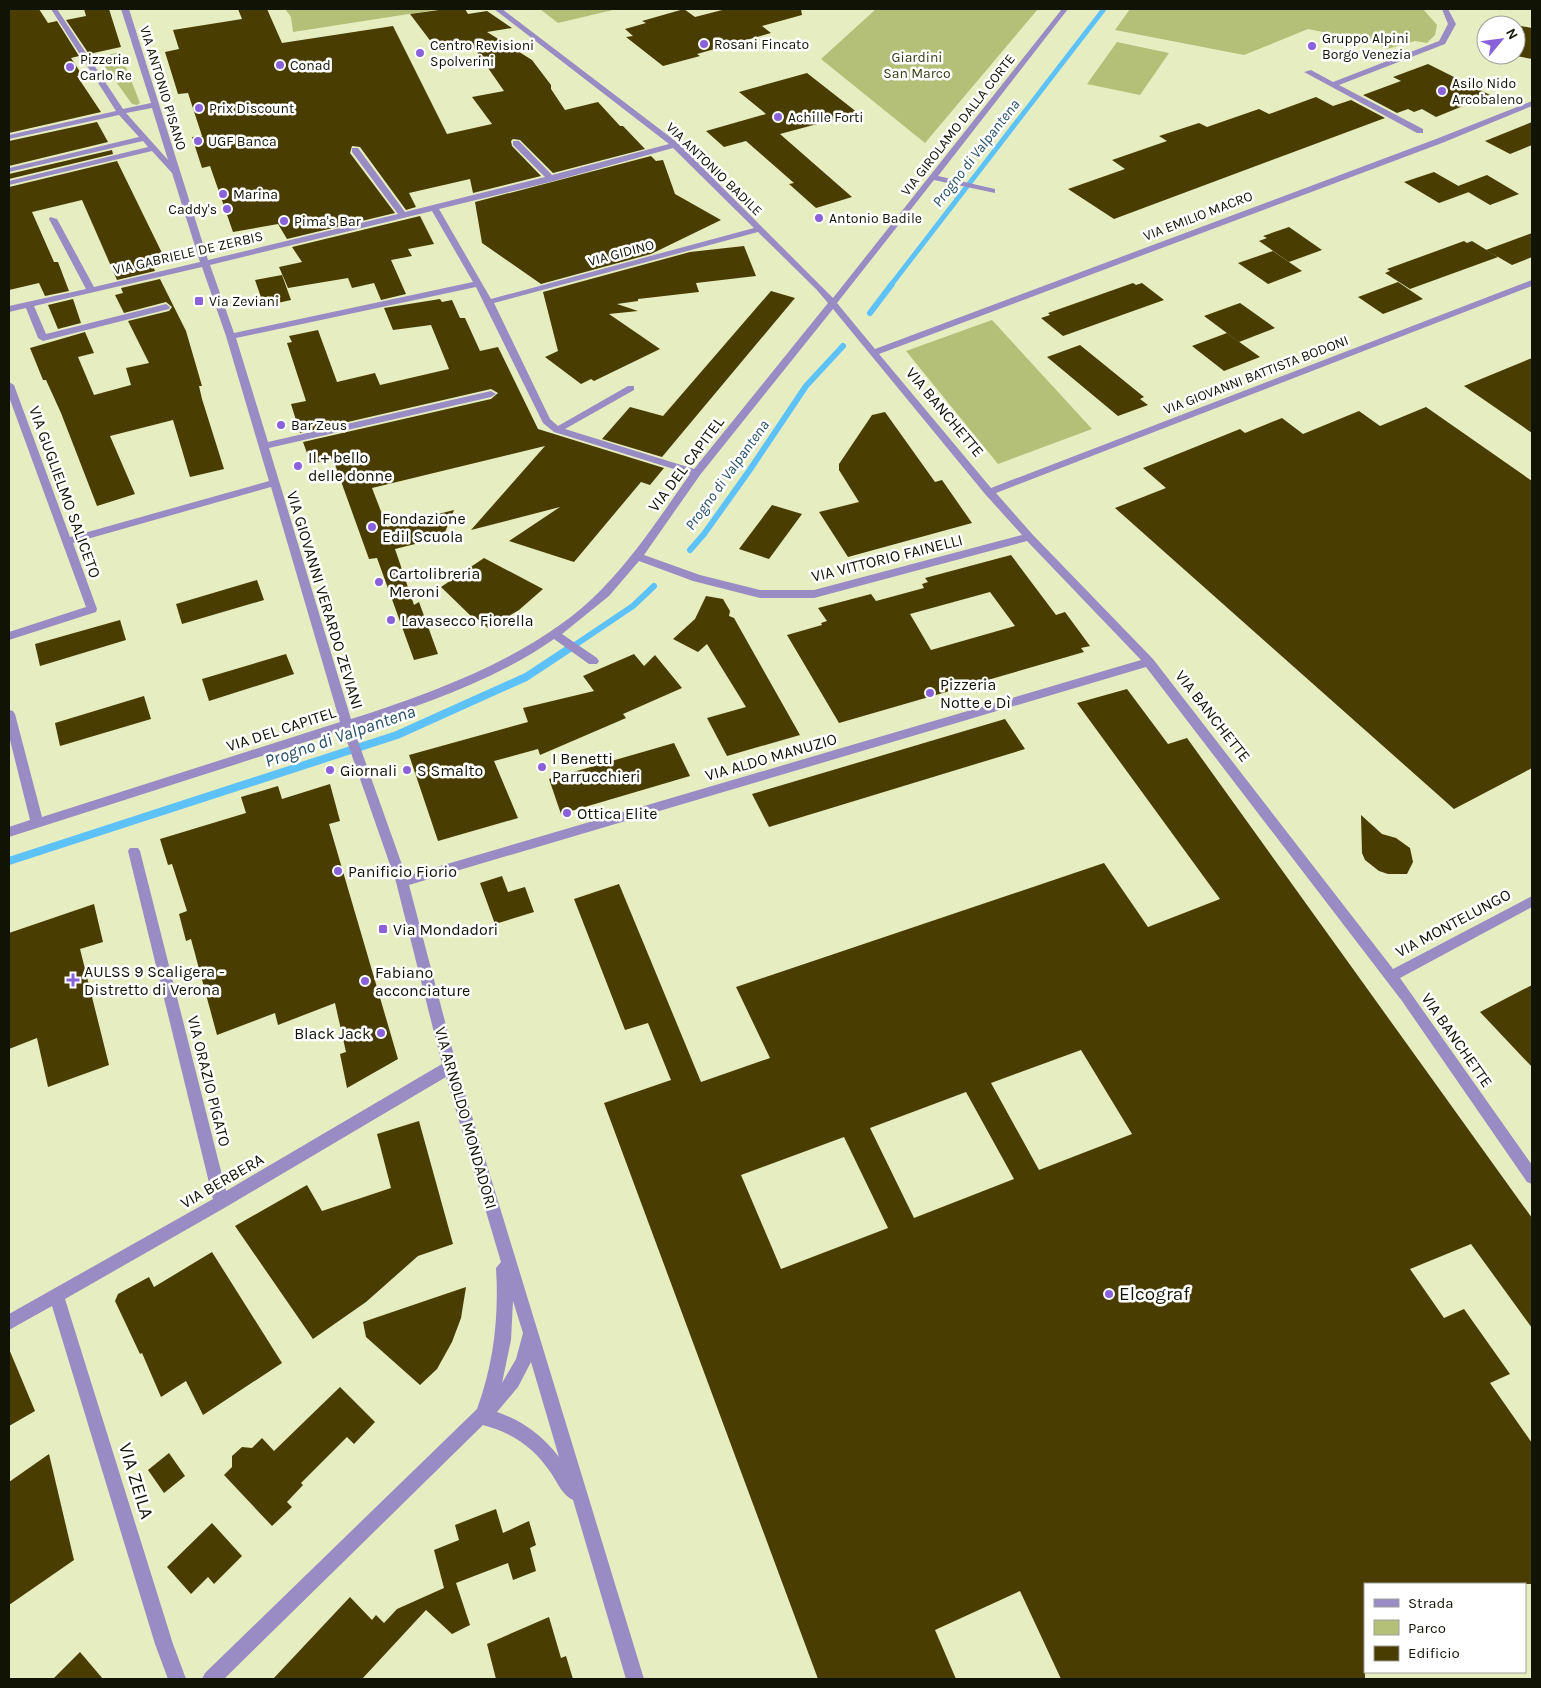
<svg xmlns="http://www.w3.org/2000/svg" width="1541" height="1688" viewBox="0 0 1541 1688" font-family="Karla,sans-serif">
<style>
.green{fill:#b4bf78}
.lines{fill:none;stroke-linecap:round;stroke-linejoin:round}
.stream-far2{stroke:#5dc2fa;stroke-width:5}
.stream-far1{stroke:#5dc2fa;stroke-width:6}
.stream{stroke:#5dc2fa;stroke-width:8}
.building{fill:#4a3d01;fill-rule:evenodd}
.minor{fill:#998bc3;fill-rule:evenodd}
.poi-dot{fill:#8961db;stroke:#fff;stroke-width:2}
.labels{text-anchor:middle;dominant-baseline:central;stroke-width:5;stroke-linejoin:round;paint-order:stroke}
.far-poi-label{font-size:14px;fill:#111304;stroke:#fff;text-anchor:start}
.far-park-label{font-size:14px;fill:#373c13;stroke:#fff}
.far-street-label{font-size:14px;fill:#111304;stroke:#fff}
.far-water-label{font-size:15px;font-style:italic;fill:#254f66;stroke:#fff}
.street-label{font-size:16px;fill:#111304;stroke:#fff}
.poi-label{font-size:16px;fill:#111304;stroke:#fff;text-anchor:start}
.water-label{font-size:18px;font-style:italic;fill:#254f66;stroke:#fff}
.near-poi-label{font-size:19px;fill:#111304;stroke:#fff;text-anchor:start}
.near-street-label{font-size:19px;fill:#111304;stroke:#fff}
</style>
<rect width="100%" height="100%" fill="#e6eec1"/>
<g class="green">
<path d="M285,9H441L293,32L291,17Z"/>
<path d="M540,9H617L558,23Z"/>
<path d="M876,9H1038L925,143L821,59Z"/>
<path d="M1130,9H1423L1437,25L1435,35L1427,43L1415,41L1387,49L1372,42L1308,29L1244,55L1115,30Z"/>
<path d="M1117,42L1169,53L1140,95L1087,84Z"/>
<path d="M120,52L140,103L137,105L132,104L98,57Z"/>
<path d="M992,320L1092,429L998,464L906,351Z"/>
</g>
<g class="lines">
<path class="stream-far2" d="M891,285L1104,9"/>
<g class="stream-far1">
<path d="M870,313L892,284"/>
<path d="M690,550L704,534L749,471L806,386L843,346"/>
<path d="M572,647L633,606L654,586"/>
</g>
<path class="stream" d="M9,861L397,735L526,677L573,646"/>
</g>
<g class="building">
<path d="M9,9H39L48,23L57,21L79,56L71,58L82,75L77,76L101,112L9,133Z"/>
<path d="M84,9H109L121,47L89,54L66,20L86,16Z"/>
<path d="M238,9H267L282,43L393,26L447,134L492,124L472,97L504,91L470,42L435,47L410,14L446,9H465L468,14L487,11L512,28L487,32L532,60L551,85V89L565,110L598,102L620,126H623L645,149L553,173L520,140L513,139L511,141L512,146L541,176L473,193L470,179L409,193L416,207L406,210L360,147L352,146L350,153L395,213L287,239L278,224L233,232L210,166L202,168L192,137L202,136L188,93L178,94L165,52L179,49L173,30L242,19Z"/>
<path d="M684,9L695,17L726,9H801L802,15L762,26L771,33L697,54L700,56L663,66L626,37L633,36L625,29L646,23L642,21Z"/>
<path d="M1516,25L1532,28V59L1511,55H1516Z"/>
<path d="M1428,64L1490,95L1436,117L1422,109L1414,112L1408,109L1397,113L1363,95L1401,81L1393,77Z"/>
<path d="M807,73L858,113L780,134L852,197L816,208L789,184L794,183L746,141L724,147L706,131L766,114L739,92Z"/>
<path d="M1316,97L1333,106L1351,100L1385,118L1114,219L1068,189L1125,169L1112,160L1167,141L1159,136L1199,123L1207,127L1259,109L1269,114Z"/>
<path d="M97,122L108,142L9,166V141Z"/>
<path d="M1532,122V145L1510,154L1485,141Z"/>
<path d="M112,150L113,154L9,179V174Z"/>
<path d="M651,156L656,161L663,160L675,194L721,220L651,254L541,284L482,243L475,202Z"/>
<path d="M117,161L162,253L148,256L155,271L117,280L82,200L32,212L54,262H58L69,291L45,296L39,283L9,290V187Z"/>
<path d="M1434,172L1469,192L1439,203L1404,182Z"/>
<path d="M1487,175L1519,194L1490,205L1458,186Z"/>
<path d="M420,216L434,244L408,249L412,256L391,260L406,294L381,300L374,283L352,288L348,278L288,288L279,267L302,262L292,247Z"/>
<path d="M1289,227L1322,250L1289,262L1259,241L1267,238L1263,236Z"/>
<path d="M1532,233V257L1512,265L1486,250Z"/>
<path d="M1464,241L1467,243L1472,241L1498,257L1410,289L1385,273L1390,271L1387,269Z"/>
<path d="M744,246L756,276L696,283L699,292L638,299V301L617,304L638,311L609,314L660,349L594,381L591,379L581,384L545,357L558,351L543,292L690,252Z"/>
<path d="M1273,251L1302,271L1268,284L1238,263Z"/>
<path d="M282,275L291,300L264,306L255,280Z"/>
<path d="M160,279L186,331L202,386H199L202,399L224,469L190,477L173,420L110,436L135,494L97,506L61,413L46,380H43L30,348L85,332L94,353L78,357L94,395L131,385L126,368L149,363L128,321L169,311L172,307L166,302L124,313L115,295L123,293L121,288Z"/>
<path d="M1398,282L1423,299L1383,314L1358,297Z"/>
<path d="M1133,283L1136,285L1142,283L1164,300L1063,336L1041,318L1050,315L1048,313Z"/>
<path d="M771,291L795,298L662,457L602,439L630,407L663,416Z"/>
<path d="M73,299L81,323L58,329L48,305Z"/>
<path d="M440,299L442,302L452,300L460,318H465L480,351L498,347L538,429L664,468L650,485L641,482L574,562L509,541L560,507L471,530L545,446L372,488L387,527L454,510L443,537L395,549L414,605L419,602L438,654L414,660L377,558L369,559L333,459L311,464L303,442L491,399L498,393L491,389L300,433L291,404L306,401L287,343L292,342L289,336L318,330L337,382L375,373L380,385L449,369L431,325L393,330L384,308Z"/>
<path d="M1240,303L1275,328L1239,342L1204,316Z"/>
<path d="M1227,333L1260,357L1224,371L1192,346Z"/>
<path d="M1080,345L1144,397L1140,399L1148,405L1118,416L1047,357Z"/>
<path d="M1532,358V433L1464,386Z"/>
<path d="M1426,407L1532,481V768L1454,809L1115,508L1166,488L1143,468L1240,429L1245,433L1282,418L1303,434L1359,411L1380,426Z"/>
<path d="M885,412L935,482L942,480L972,523L848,557L819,512L859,502L839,470V464L872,415Z"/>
<path d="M772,505L802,514L769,559L739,549Z"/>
<path d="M1011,555L1056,615L1065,612L1090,646L1081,648L1084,652L839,723L787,635L822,625L821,623L827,621L818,608L871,594L876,601L924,588L922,584L928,582L925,578ZM990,592L1015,626L931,650L910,614Z"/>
<path d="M484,558L543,589L519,610L488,628L475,617L473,618L441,587Z"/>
<path d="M257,580L264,600L182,624L176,604Z"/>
<path d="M706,596L723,599L730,611L729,616L734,618L800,735L727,756L707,718L746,707L707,644L698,652L673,639L695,619Z"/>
<path d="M120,620L126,640L40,666L35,644Z"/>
<path d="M286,654L294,674L209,701L202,679Z"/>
<path d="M634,654L644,666L655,655L682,688L623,714L626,718L540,755L538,749L494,761L518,818L438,841L409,755L528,722L523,708L594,691L583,676Z"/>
<path d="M1127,689L1168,744L1187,738L1532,1218V1328L1471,1244L1410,1269L1444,1318L1464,1309L1510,1374L1490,1383L1532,1443V1584H1365V1679H1061L1020,1591L935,1630L956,1679H818L604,1103L671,1080L648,1023L625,1030L574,899L619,884L701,1082L770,1058L736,987L1104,863L1148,927L1220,899L1077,703ZM1081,1050L1132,1134L1039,1170L991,1083ZM966,1092L1014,1179L914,1218L870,1128ZM844,1137L888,1228L781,1269L741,1175Z"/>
<path d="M144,696L151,719L60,746L55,723Z"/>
<path d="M1005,719L1025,749L769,827L752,794Z"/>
<path d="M674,743L690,776L561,814L549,779Z"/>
<path d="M330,784L340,821L329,824L398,1059L347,1088L340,1054L346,1052L335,1003L278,1025L275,1013L217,1035L191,939L186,941L179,914L187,911L172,864L168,865L160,839L246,813L241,797L278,786L282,799Z"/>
<path d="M1361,815L1382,834L1396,838L1410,848L1413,862L1407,874H1388L1379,871L1365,860L1362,853Z"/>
<path d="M502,876L508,892L525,887L534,912L495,924L480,883Z"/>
<path d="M94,904L103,942L80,949L109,1065L48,1087L37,1038L9,1049V933Z"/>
<path d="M1532,985V1067L1480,1012Z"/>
<path d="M419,1121L453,1244L418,1256L366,1302L313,1339L235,1226L307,1185L322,1211L391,1188L377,1134Z"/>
<path d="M212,1252L282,1363L203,1415L186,1381L161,1397L142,1353L140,1354L115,1301L118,1294L149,1277L154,1287Z"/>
<path d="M466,1287L461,1318L452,1342L437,1369L420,1385L366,1337L363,1322Z"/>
<path d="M9,1349L35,1411L9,1426Z"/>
<path d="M340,1387L375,1422L354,1444L347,1437L301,1483L303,1485L287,1502L292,1507L272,1526L224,1475L232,1467V1456L242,1447L252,1448L262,1438L274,1451Z"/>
<path d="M169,1453L185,1476L164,1493L148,1470Z"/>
<path d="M49,1454L74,1560L9,1605V1482Z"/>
<path d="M496,1509L503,1533L529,1521L536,1545L530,1548L536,1571L513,1580L508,1563L456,1583L470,1625L452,1634L426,1610L362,1679H273L350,1597L372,1620L376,1615L384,1623L397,1609L444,1588L434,1550L459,1540L455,1525Z"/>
<path d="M212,1523L242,1556L214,1584L208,1577L191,1594L167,1567Z"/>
<path d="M549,1617L561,1658L566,1656L573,1679H496L487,1644Z"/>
<path d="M80,1652L103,1679H53Z"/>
</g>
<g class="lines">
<g class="minor">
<path d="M51,9H57L123,109L151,103L121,9H129L208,260L398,214L352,152V148H358L405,212L545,177L513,145V141H519L552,175L669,144L494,9H502L678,143L833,298L1062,9H1068L938,176L995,189V193L934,180L837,303L875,349L1436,139L1532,101V106L1442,143L879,354L991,488L1532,280V286L996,493L1033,535L1153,659L1393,969L1532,896V907L1400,978L1532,1165V1184L1527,1182L1402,1001L1146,667L409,885L457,1067L644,1679H626L573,1500C563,1496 557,1482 551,1473C534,1448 513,1433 483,1425L224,1679H202L205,1673L477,1409C494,1363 499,1316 496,1268L501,1262L446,1077L226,1207L65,1299L173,1644L186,1679H168L155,1644L52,1306L9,1330V1314L213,1199L128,851L130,848H138L140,851L226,1191L442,1064L396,882L343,730L9,837V827L30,820L9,736V710L13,711L15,714L42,817L340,722L271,487L73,543L97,609L96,612L9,640V632L86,607L9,397V382L14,385L70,537L269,481L226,336L202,267L34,306L46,334L166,304L170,307L169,309L43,341L38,338L26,308L9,312V306L86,289L49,219L50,217L57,219L94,287L200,262L172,173L152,151L9,185V181L148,147L143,141L9,172V168L139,137L119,115L9,139V135L116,111ZM152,108L168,160L126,113ZM673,148L754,228L491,299L439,209L554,181ZM432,211L473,282L234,333L210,265ZM758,232L816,289L828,303L694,469L565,429L634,390V386H628L558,426L550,419L494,303ZM476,287L543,423L554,432L690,474C662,514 636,554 602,589C540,654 435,692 351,719L269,448L491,397L496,394L491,391L268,442L236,338ZM833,309L985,494L1022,535L814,590H760L700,575L644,555L700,475ZM1027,541L1141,660L406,876L353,727C422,705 494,681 554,639L589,664H597L599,661L597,658L562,634L609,596L639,561L693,581L760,598H814ZM513,1301L523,1333L516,1359L502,1383L511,1340ZM531,1362L559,1457C542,1435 523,1421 497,1412L518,1387Z"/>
<path d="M1442,9H1448L1456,24L1445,44L1339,85L1423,129V133H1417L1304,72L1311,70L1333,82L1439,41L1448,24Z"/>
</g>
</g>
<g class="poi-dot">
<circle cx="704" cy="44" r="5"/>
<circle cx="1312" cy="46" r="5"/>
<circle cx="420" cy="53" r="5"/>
<circle cx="280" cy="65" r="5"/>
<circle cx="70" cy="67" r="5"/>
<circle cx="1442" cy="91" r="5"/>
<circle cx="199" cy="108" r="5"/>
<circle cx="778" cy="117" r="5"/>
<circle cx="198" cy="141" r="5"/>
<circle cx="223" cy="194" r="5"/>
<circle cx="227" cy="209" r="5"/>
<circle cx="819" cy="218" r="5"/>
<circle cx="284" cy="221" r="5"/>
<rect x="194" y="296" width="10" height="10" rx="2.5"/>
<circle cx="281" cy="425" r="5"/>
<circle cx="298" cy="466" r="5"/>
<circle cx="372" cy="527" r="5"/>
<circle cx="379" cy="582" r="5"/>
<circle cx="391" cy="620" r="5"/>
<circle cx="930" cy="693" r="5"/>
<circle cx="542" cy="767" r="5"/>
<circle cx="330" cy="770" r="5"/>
<circle cx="407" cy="770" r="5"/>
<circle cx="567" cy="813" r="5"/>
<circle cx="338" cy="871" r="5"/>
<rect x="378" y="924" width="10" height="10" rx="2.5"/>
<path d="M70.5 972.5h5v5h5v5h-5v5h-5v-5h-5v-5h5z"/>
<circle cx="365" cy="981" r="5"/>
<circle cx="381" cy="1033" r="5"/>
<circle cx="1109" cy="1294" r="5"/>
</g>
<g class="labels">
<g class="far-poi-label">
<text x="1322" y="38">Gruppo Alpini<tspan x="1322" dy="16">Borgo Venezia</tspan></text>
<text x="714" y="44">Rosani Fincato</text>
<text x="430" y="45">Centro Revisioni<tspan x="430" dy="16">Spolverini</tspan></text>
<text x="80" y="59">Pizzeria<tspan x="80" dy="16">Carlo Re</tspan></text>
<text x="290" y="65">Conad</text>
<text x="1452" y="83">Asilo Nido<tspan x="1452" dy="16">Arcobaleno</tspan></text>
<text x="209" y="108">Prix Discount</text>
<text x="788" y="117">Achille Forti</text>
<text x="208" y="141">UGF Banca</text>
<text x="233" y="194">Marina</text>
<text x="217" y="209" text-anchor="end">Caddy's</text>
<text x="829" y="218">Antonio Badile</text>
<text x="294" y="221">Pima's Bar</text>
<text x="209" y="301">Via Zeviani</text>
<text x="291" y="425">Bar Zeus</text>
</g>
<g class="far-park-label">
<text x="917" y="57">Giardini<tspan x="917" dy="16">San Marco</tspan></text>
</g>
<g class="far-street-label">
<text transform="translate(163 88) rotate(73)">VIA ANTONIO PISANO</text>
<text transform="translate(958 125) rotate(-52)">VIA GIROLAMO DALLA CORTE</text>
<text transform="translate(714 169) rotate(44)">VIA ANTONIO BADILE</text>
<text transform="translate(1198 216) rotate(-21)">VIA EMILIO MACRO</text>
<text transform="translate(188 253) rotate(-13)">VIA GABRIELE DE ZERBIS</text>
<text transform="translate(621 253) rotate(-15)">VIA GIDINO</text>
<text transform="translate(1256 375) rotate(-21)">VIA GIOVANNI BATTISTA BODONI</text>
</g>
<g class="far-water-label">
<text transform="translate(976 153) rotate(-52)">Progno di Valpantena</text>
<text transform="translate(727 475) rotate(-54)">Progno di Valpantena</text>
</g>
<g class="street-label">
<text transform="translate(945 412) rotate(50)">VIA BANCHETTE</text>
<text transform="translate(686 464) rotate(-53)">VIA DEL CAPITEL</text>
<text transform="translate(65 492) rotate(70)">VIA GUGLIELMO SALICETO</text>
<text transform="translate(887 558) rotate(-14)">VIA VITTORIO FAINELLI</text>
<text transform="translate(325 600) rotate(73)">VIA GIOVANNI VERARDO ZEVIANI</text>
<text transform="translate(1213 716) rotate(52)">VIA BANCHETTE</text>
<text transform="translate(281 729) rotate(-18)">VIA DEL CAPITEL</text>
<text transform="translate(771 757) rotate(-16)">VIA ALDO MANUZIO</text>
<text transform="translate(1453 923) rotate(-28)">VIA MONTELUNGO</text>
<text transform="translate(1457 1040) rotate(55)">VIA BANCHETTE</text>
<text transform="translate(209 1081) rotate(76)">VIA ORAZIO PIGATO</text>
<text transform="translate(466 1118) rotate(74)">VIA ARNOLDO MONDADORI</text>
<text transform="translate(222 1181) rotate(-30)">VIA BERBERA</text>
</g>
<g class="poi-label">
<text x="308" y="457">Il + bello<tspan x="308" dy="18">delle donne</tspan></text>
<text x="382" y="518">Fondazione<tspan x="382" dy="18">Edil Scuola</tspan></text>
<text x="389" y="573">Cartolibreria<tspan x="389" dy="18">Meroni</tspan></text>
<text x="401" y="620">Lavasecco Fiorella</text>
<text x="940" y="684">Pizzeria<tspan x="940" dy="18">Notte e Dì</tspan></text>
<text x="552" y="758">I Benetti<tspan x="552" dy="18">Parrucchieri</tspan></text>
<text x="340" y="770">Giornali</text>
<text x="417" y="770">S Smalto</text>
<text x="577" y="813">Ottica Elite</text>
<text x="348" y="871">Panificio Fiorio</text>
<text x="393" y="929">Via Mondadori</text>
<text x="84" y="971">AULSS 9 Scaligera -<tspan x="84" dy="18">Distretto di Verona</tspan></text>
<text x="375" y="972">Fabiano<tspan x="375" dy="18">acconciature</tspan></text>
<text x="371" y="1033" text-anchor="end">Black Jack</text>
</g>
<g class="water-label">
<text transform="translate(340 736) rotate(-19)">Progno di Valpantena</text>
</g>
<g class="near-poi-label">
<text x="1119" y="1294">Elcograf</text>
</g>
<g class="near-street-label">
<text transform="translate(136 1481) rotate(73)">VIA ZEILA</text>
</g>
</g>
<rect width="1541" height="1688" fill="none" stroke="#111304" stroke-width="20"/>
<rect x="1364" y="1583" width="162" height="90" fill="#ffffff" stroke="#a0a19b"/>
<rect x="1374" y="1599" width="25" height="8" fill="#998bc3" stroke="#a0a19b"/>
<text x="1408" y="1608" font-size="15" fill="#111304">Strada</text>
<rect x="1374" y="1620" width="25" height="15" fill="#b4bf78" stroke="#a0a19b"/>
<text x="1408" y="1633" font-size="15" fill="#111304">Parco</text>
<rect x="1374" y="1646" width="25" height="15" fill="#4a3d01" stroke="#a0a19b"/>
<text x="1408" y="1658" font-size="15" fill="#111304">Edificio</text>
<g transform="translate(1501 40) rotate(61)"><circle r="24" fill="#ffffff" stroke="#a0a19b"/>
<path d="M0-4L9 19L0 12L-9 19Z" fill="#8961db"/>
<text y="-8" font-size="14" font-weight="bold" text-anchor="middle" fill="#111304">N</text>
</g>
</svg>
